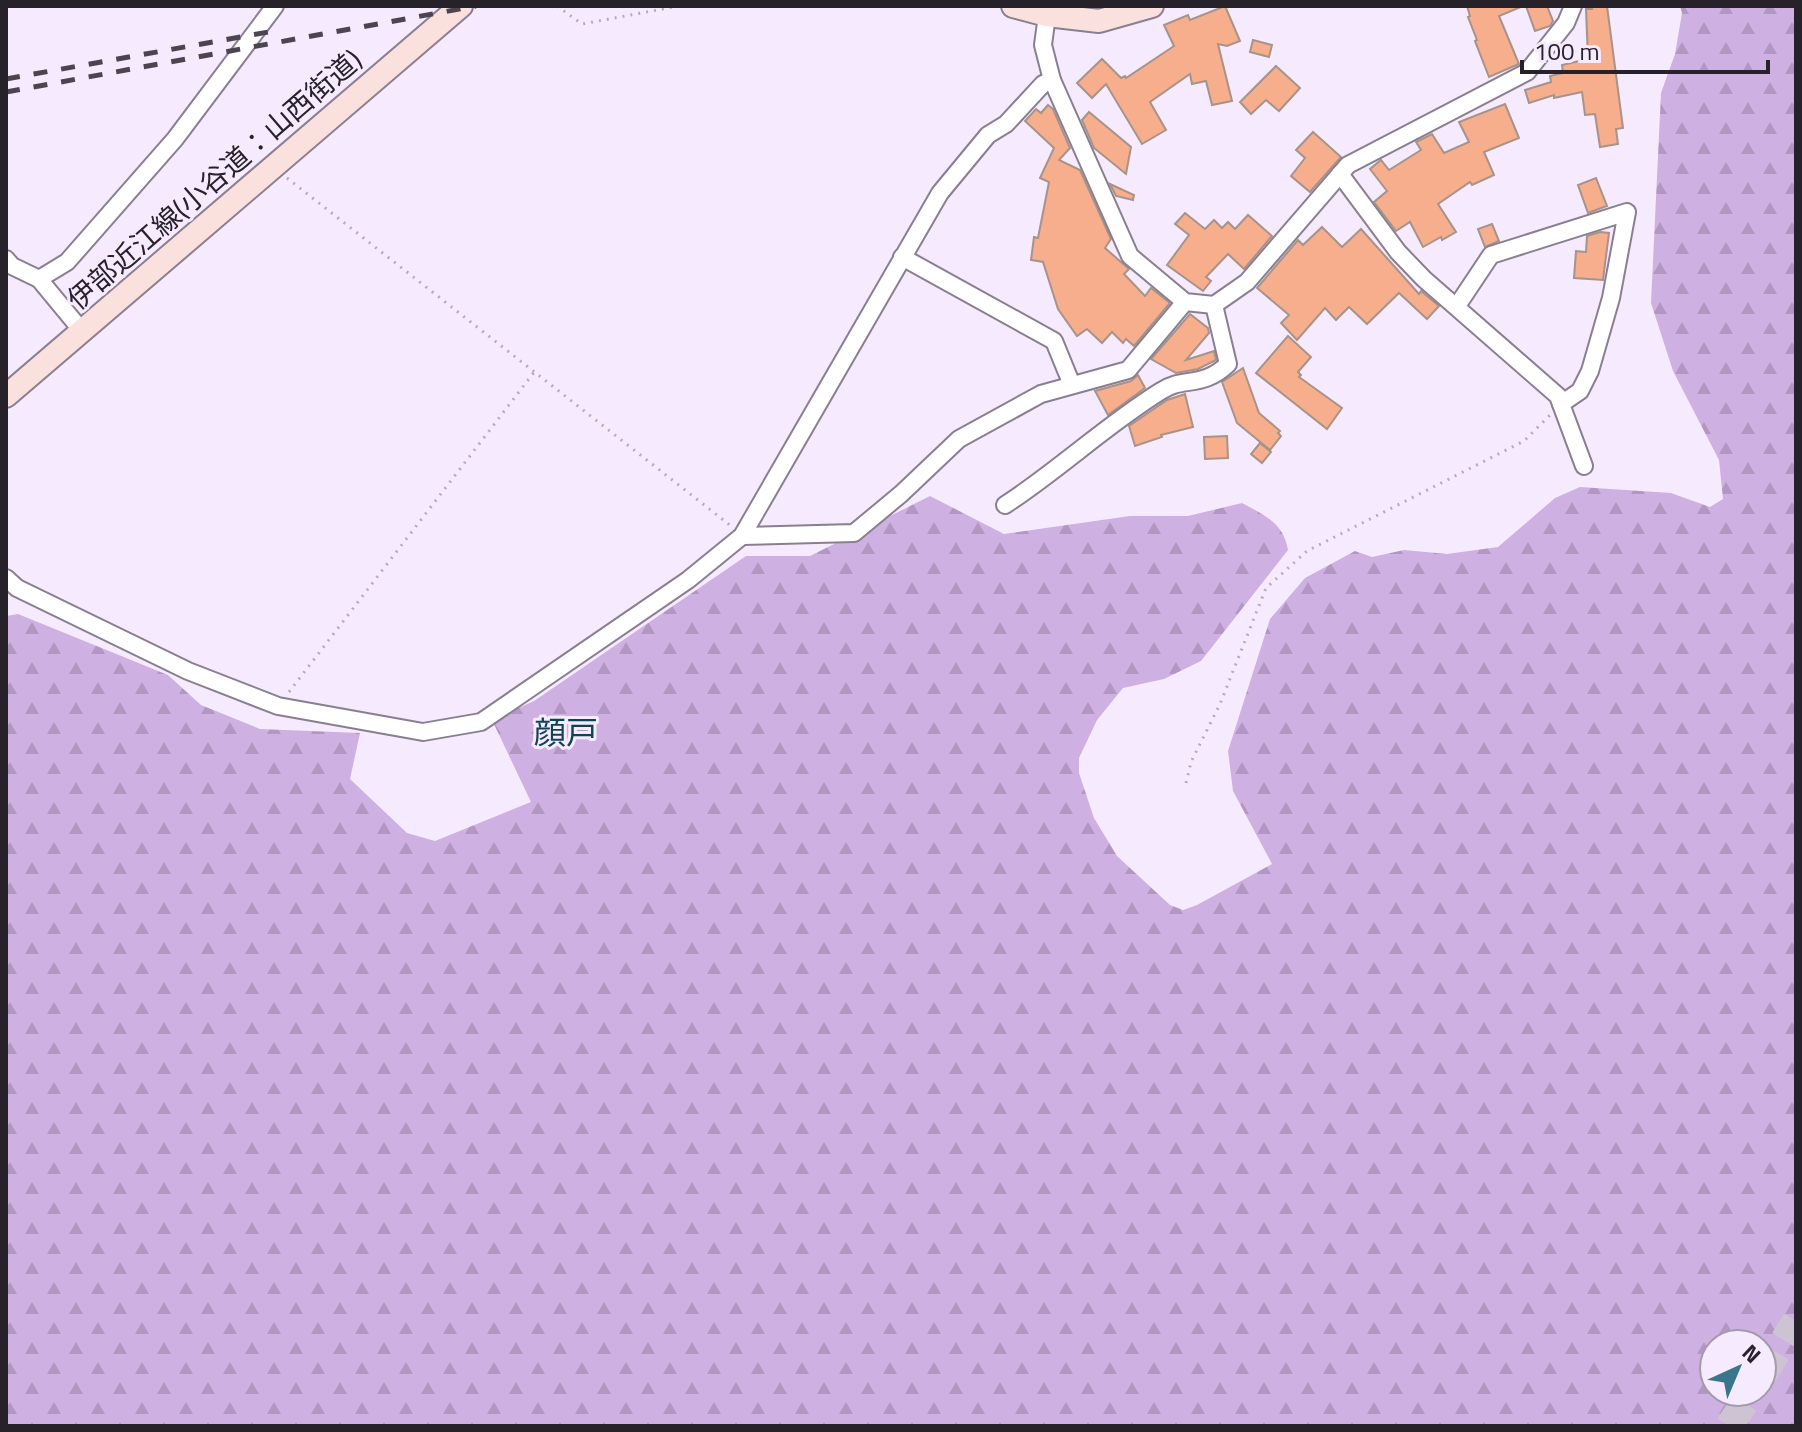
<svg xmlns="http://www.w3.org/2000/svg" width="1802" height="1432" viewBox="0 0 1802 1432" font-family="'Titillium Web','Noto Sans JP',sans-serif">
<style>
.forest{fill:url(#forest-firs);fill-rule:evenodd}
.building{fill:#f6ae8c;stroke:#a79389;stroke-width:2}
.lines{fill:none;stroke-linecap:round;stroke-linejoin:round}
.motorway-tunnel{stroke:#cdc3d3;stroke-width:28;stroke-dasharray:28 14;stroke-linecap:butt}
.minor-casing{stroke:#897f90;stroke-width:20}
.secondary-casing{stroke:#897f90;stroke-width:26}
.path{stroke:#b6adbc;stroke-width:3;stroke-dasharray:2 6;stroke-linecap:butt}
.minor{stroke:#fff;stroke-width:16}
.secondary{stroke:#fbe1dd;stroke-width:22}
.rail{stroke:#4c454f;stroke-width:5;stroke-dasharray:14 14;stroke-linecap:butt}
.labels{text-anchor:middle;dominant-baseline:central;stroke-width:6;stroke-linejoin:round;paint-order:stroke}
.street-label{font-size:28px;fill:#272229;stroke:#f6ebfe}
.quarter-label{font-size:32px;fill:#0f4254;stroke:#f6ebfe}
</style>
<defs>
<pattern id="forest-firs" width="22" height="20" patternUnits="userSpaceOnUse" patternTransform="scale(2)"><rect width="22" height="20" fill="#cfb0e3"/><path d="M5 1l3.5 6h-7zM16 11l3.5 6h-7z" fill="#b297c3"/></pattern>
</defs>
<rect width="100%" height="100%" fill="#f6ebfe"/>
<path class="forest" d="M1680,6H1796V1426H6V616L18,614L168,675L201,705L260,729L360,733L350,779L407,833L435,841L531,802L492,720L534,701L746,556H810L930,496L1004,534L1130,516H1188L1242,503C1264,515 1284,523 1288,550L1201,661L1164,679L1123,688L1097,720L1079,758V773L1094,818L1117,856L1170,905L1183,910L1197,905L1272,864L1233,791L1228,751L1270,619L1305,578L1355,551L1372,557L1404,550L1447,554L1498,547L1555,498L1580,487L1671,493L1710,507L1723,499L1719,460L1673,371L1651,303L1661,93L1675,54L1682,13ZM1714,1344H1762V1392H1714Z"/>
<g class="building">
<path d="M1225,6L1240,41L1227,46L1218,44L1232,101L1212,105L1206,81L1192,84L1190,74L1150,102L1166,130L1142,144L1106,84L1092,98L1077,83L1102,59L1121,78L1125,76L1126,78L1174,46L1164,25L1188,15L1190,20Z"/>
<path d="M1467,6H1523L1499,16L1519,64L1489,77L1475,41L1477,40L1468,17L1470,16Z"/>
<path d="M1526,6H1547L1553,21L1550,26L1535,31Z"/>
<path d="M1591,6H1607L1623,128L1616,129L1618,144L1600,147L1595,114L1585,115L1582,92L1554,98V95L1529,103L1525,90L1551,82L1550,76L1563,73L1562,65L1588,59L1586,9H1592Z"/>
<path d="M1253,40L1272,45L1269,57L1250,52Z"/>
<path d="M1276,66L1300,88L1279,111L1266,100L1251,114L1240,102Z"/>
<path d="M1505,104L1519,138L1484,152L1494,175L1472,185L1470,182L1438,204L1456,232L1442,240L1441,237L1423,247L1410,222L1396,231L1374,202L1387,191L1370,169L1381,160L1389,170L1421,150L1416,142L1432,134L1444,153L1469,142L1459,122Z"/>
<path d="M1048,105L1053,109L1070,148L1059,160L1080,170L1111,239L1105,248L1129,269L1124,274L1145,296L1151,288L1170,303L1134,346L1126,339L1123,343L1112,332L1102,343L1087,329L1077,336L1058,309L1043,262L1031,260L1034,237L1038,238L1049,182L1040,178L1054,148L1025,121L1036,109L1041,113Z"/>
<path d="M1089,112L1131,147L1126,174L1094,148L1082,120Z"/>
<path d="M1313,132L1341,157L1310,192L1291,176L1305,158L1296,150Z"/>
<path d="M1596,178L1607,206L1588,213L1578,185Z"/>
<path d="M1110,184L1134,195L1133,200L1116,196Z"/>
<path d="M1185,213L1205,229L1214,220L1222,228L1228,222L1235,229L1248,215L1272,236L1244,269L1228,254L1206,277L1211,281L1203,291L1167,265L1189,235L1175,224Z"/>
<path d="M1492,224L1499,241L1485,247L1478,229Z"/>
<path d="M1322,227L1342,247L1361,229L1419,294L1421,291L1439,306L1427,319L1399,293L1367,324L1349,307L1336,320L1325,308L1297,340L1281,323L1289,315L1257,288L1298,240L1303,245Z"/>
<path d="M1600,232L1609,233L1603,280L1574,278L1576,251L1586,252L1587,236Z"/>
<path d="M1190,314L1208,328L1209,333L1186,360L1214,351L1216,360L1198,369L1176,373L1151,359Z"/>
<path d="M1288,336L1311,357L1298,372L1301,375L1299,377L1342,408L1327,429L1256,373Z"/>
<path d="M1243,368L1259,413L1280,431L1278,433L1281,436L1270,450L1237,423L1222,382Z"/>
<path d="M1138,375L1145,388L1108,415L1095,391L1131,381Z"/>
<path d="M1185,394L1193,427L1161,435L1162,437L1135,446L1129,426L1167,400Z"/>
<path d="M1227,436L1228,458L1205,459L1204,437Z"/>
<path d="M1260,443L1271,452L1262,463L1251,454Z"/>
</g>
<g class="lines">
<g class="motorway-tunnel">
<path d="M1762,1376L1796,1321"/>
<path d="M1729,1426L1752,1392"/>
</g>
<defs>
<g id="minor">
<path d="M1047,15L1043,45L1052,80L1130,256L1185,302L1214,305L1247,282L1348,165L1527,72L1566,23L1573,6"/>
<path d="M1340,174L1398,252L1424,279L1558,396L1584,466"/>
<path d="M902,257L1054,341L1072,385"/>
<path d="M6,259L12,266L39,279L82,331"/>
<path d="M39,279L67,262L175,139L275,6"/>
<path d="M1457,306L1491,255L1627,212L1611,298L1590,371L1580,391L1561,404"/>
<path d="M1005,505C1059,470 1106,425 1161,391C1183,376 1202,389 1228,364L1214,305"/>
<path d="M742,536L854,533L901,494L959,439L1041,394L1128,370L1185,302"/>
<path d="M6,578L17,588L188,671L278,706L423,732L481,722L688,580L742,536L940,193L988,135L1006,124L1043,84L1052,80"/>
</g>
<g id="secondary">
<path d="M1013,6L1047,15L1099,21L1152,6"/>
<path d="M6,396L461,6"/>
</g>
</defs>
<use href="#minor" class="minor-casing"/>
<use href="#secondary" class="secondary-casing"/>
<g class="path">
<path d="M557,6L582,24L679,6"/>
<path d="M287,178L731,526"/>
<path d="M289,692L535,371"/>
<path d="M1186,783L1191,762L1220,704L1266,588L1307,551L1524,441L1550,415"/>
</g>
<use href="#minor" class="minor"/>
<use href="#secondary" class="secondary"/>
<g class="rail">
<path d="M6,79L274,31"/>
<path d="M6,92L476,6"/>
</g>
</g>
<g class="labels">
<g class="street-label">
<text transform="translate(214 179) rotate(-41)">伊部近江線(小谷道：山西街道)</text>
</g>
<g class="quarter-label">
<text x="566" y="732">顔戸</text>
</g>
</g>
<rect width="1802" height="1432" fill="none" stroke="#272229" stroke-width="16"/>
<g transform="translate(1738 1368) rotate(44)"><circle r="38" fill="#f6ebfe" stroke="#a39ba9" stroke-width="2"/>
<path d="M0-6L14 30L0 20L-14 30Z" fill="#39758c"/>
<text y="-12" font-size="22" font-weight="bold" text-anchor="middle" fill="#272229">N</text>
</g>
<path d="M1522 60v12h246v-12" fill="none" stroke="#272229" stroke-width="4"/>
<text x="1534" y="60" font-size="24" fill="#272229" stroke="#f6ebfe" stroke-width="6" paint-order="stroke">100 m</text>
</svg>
